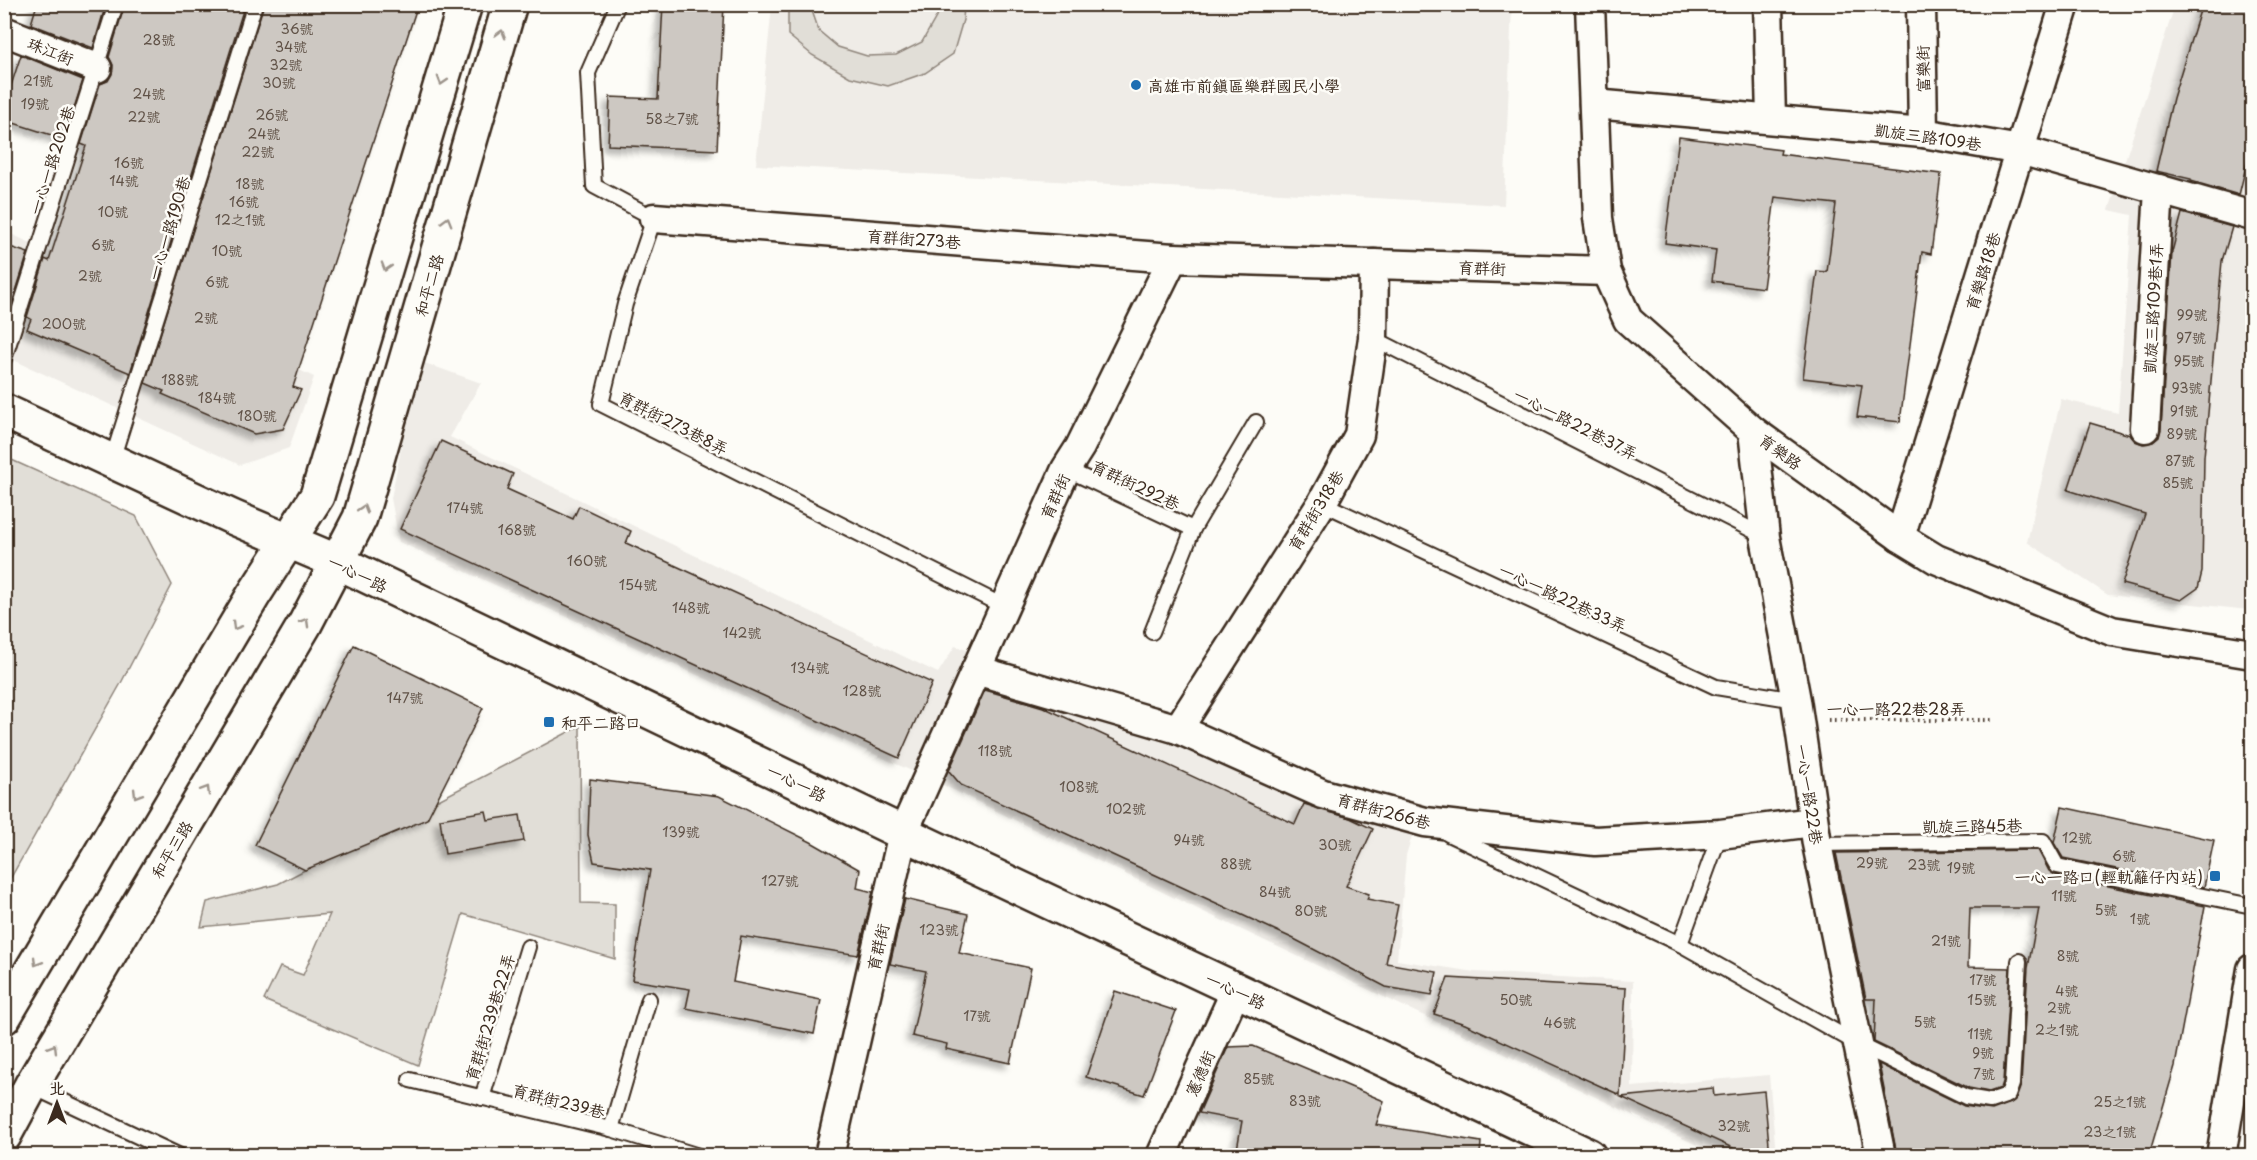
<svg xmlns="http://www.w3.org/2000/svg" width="2257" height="1160" viewBox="0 0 2257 1160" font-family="'Playpen Sans','LXGW WenKai TC',sans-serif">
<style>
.built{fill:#efece7}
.green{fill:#e1ded7;stroke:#8e847a;stroke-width:1.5}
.building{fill:#cdc8c2;stroke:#3b2a1e;stroke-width:1.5;filter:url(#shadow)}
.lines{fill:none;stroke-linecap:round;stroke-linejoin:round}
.service-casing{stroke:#3b2a1e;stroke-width:18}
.minor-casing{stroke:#3b2a1e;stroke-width:33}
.tertiary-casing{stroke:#3b2a1e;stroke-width:38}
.path{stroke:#3b2a1e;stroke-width:4;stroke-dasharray:1.5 4.5;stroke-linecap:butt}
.service{stroke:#fdfcf7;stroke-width:14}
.minor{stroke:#fdfcf7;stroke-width:28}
.tertiary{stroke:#fdfcf7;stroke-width:33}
.oneway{stroke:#9c938a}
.poi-dot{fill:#1f6fb2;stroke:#fdfcf7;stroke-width:2}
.labels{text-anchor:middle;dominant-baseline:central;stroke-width:5;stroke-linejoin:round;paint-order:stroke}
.number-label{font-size:14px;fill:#605247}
.street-label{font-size:16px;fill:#3b2a1e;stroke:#fdfcf7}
.poi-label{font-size:16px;fill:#3b2a1e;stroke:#fdfcf7;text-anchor:start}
</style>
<defs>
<filter id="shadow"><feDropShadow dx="-5.5" dy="5.5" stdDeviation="3" flood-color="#0004"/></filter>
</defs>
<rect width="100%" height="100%" fill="#fdfcf7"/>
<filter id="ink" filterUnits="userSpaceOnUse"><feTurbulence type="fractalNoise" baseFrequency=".0167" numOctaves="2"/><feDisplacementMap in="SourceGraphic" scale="12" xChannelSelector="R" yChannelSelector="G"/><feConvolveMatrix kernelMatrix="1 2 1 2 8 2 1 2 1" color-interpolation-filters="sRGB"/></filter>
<g filter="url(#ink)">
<g class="built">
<path d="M772,5H1512L1504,205L756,165Z"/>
<path d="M2175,5H2252V328L2251,335L2249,610L2108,595L2027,542L2061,399L2118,413L2132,215L2109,210Z"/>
<path d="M5,231L314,377L289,448L240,465L5,356Z"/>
<path d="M419,361L481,383L450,437L938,673L955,646L1255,750L1420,811L1406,855L1397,960L1475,972L1633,981L1632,1087L1769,1075L1776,1155H1718L1183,902L941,784L399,542L391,498Z"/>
</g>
<g class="green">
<path d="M788,5H810L819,31L838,47L867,56L896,55L922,42L939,12V5H964L963,20L953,54L925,73L888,86L850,77L812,55L788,35Z"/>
<path d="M5,457L136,516L172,585L120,685L5,888Z"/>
<path d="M580,726L581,903L615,904V959L463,914L418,1065L264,1000L280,967L303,975L330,914L201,927L207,902L278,884Z"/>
</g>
<g class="building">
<path d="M37,4H106L93,48L31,24Z"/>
<path d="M125,4H245L130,373L27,329L31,319L27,317L45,259L49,261L86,146L81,144L100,84L108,81L112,74L113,65L109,57Z"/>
<path d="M264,4H418L293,387L301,390L283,429L254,434L162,394L164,391L145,383Z"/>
<path d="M663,4H724L717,150L608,145L610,97L658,99Z"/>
<path d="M2202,4H2253V138L2239,195L2191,181V179L2156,171L2173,98Z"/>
<path d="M21,55L83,80L64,139L4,120V107Z"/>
<path d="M1679,137L1781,150L1780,154L1941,174L1931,254L1922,252L1900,422L1857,417L1862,385L1803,378L1817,271L1827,272L1836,204L1775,197L1763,288L1712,281L1716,250L1665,243Z"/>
<path d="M2182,213L2232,227L2222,261L2204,457L2202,572L2198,588L2181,600L2122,584L2145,514L2068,490L2090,423L2130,435L2135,441L2143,444L2153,442L2159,437L2161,429L2172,252Z"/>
<path d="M4,245L28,253L10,310L4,308Z"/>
<path d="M441,441L513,474L507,489L573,519L579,506L631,531L626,543L932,683L899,758L400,529Z"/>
<path d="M354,645L483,708L427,819L305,870L255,845Z"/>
<path d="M985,690L1043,707L1295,824L1304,804L1350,818L1373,829L1346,886L1369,894L1367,899L1398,905L1386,963L1437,972L1432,995L1386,987L1294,939L961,785L949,771Z"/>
<path d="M590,779L719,796L811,842L860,870L857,888L873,892L858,955L741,936L733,982L821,1000L814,1034L686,1008L690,989L632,980L650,870L594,862L588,835Z"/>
<path d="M2062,807L2214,840L2204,887L2063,858L2054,843Z"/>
<path d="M486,811L488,820L520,815L524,841L445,854L440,819Z"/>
<path d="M2038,850L2049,871L2055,875L2205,906L2175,1066L2149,1155H1897L1879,1064L1964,1106L1992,1110L2011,1103L2016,1099L2021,1085L2028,968L2039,908H1970L1968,967L2010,968L2003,1082L2001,1088L1989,1092L1969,1088L1874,1042L1876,999H1866L1836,853Z"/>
<path d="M905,899L968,914L959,953L1031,968L1010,1063L946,1049L947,1044L912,1036L926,971L890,964Z"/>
<path d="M1448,978L1626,988L1620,1095L1465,1024L1434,1014Z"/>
<path d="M1115,991L1176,1011L1144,1095L1086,1077Z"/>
<path d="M1253,1046L1384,1101L1376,1125L1481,1142L1480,1155H1236L1242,1121L1199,1113L1228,1047Z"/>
<path d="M1713,1088L1714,1096L1764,1091L1770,1155H1748L1621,1097Z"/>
</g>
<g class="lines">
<defs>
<g id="service">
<path d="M618,4L588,73L594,186L654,218L625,304L601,404L1005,607"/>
<path d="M1373,338L1764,536"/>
<path d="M4,359L116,4"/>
<path d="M112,460L255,4"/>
<path d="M1066,469L1193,529"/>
<path d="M1322,503L1716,687L1796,700"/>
<path d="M1152,632L1193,529L1256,422"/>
<path d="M1448,834L1680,944L1858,1044L1966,1097L1990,1101L2008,1095L2012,1084L2019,961"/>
<path d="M1817,844L2043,841L2057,866L2252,906"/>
<path d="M1680,944L1720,834"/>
<path d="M410,1080L611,1129L699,1156"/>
<path d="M31,1086L180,1156"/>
<path d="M482,1098L528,947"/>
<path d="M611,1129L649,999"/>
</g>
<g id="minor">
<path d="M1590,4L1598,218L1606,271L1628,320L1753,431L1900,537L1936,559L2112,631L2252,654"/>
<path d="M1768,4L1771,118"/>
<path d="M1921,4L1923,133"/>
<path d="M4,31L97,68"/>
<path d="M1594,104L1923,133L2020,150L2252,216"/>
<path d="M654,218L1173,258"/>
<path d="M2145,428L2159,189"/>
<path d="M1753,431L1765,537L1796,700L1817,844L1881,1156"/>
<path d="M1900,537L2065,4"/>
<path d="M976,670L1178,729L1323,794L1425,822L1595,841L1720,834L1813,822"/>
<path d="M1178,729L1322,503L1359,435L1373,338L1374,264"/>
<path d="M829,1156L903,833L1066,469L1080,447L1173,258L1606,271"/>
<path d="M1161,1156L1236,990"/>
<path d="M2221,1156L2252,969"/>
</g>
<g id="tertiary">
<path d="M4,411L232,517L338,562L903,833L1589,1156"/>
<path d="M4,1017L253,596L317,496L465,4"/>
<path d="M4,1136L31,1086L305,624L360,518L510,4"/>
</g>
</defs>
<use href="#service" class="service-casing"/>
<use href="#minor" class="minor-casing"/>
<use href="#tertiary" class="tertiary-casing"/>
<path class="path" d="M1828,720H1993"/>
<use href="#service" class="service"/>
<use href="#minor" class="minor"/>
<use href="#tertiary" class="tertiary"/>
</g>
<defs><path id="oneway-chevron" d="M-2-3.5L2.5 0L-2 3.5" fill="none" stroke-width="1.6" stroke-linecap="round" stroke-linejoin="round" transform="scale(1.5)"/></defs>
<g class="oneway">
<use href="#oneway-chevron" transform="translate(501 34) rotate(-74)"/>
<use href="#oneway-chevron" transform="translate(442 81) rotate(107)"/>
<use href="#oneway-chevron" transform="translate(447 221) rotate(-74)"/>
<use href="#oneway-chevron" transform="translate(386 267) rotate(107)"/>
<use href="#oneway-chevron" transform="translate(363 509) rotate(-73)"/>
<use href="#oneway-chevron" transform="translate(305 622) rotate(-60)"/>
<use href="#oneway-chevron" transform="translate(236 626) rotate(121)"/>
<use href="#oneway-chevron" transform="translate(206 790) rotate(-59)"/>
<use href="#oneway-chevron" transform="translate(137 794) rotate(121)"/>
<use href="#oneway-chevron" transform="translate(37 962) rotate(121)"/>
<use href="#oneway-chevron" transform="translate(53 1048) rotate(-59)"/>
</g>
</g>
<g class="poi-dot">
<circle cx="1136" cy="85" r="6"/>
<rect x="543" y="716" width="12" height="12" rx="3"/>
<rect x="2209" y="870" width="12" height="12" rx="3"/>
</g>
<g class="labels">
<g class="number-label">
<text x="297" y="28">36號</text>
<text x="159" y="39">28號</text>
<text x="291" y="46">34號</text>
<text x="286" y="64">32號</text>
<text x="38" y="80">21號</text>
<text x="279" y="82">30號</text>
<text x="149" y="93">24號</text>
<text x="35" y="103">19號</text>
<text x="272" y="114">26號</text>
<text x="144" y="116">22號</text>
<text x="672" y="118">58之7號</text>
<text x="264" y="133">24號</text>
<text x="258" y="151">22號</text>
<text x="129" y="162">16號</text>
<text x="124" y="180">14號</text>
<text x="250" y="183">18號</text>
<text x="244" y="201">16號</text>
<text x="113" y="211">10號</text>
<text x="240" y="219">12之1號</text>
<text x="103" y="244">6號</text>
<text x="227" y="250">10號</text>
<text x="90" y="275">2號</text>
<text x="217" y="281">6號</text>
<text x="2192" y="314">99號</text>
<text x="206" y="317">2號</text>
<text x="64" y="323">200號</text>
<text x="2191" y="337">97號</text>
<text x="2189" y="360">95號</text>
<text x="180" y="379">188號</text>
<text x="2187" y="387">93號</text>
<text x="217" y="397">184號</text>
<text x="2184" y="410">91號</text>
<text x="257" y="415">180號</text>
<text x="2182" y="433">89號</text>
<text x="2180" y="460">87號</text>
<text x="2178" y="482">85號</text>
<text x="465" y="507">174號</text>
<text x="517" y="529">168號</text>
<text x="587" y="560">160號</text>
<text x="638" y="584">154號</text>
<text x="691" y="607">148號</text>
<text x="742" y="632">142號</text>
<text x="810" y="667">134號</text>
<text x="862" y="690">128號</text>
<text x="405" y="697">147號</text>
<text x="995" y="750">118號</text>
<text x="1079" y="786">108號</text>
<text x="1126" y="808">102號</text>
<text x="681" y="831">139號</text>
<text x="2077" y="837">12號</text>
<text x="1189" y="839">94號</text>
<text x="1335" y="844">30號</text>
<text x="2124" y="855">6號</text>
<text x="1872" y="862">29號</text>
<text x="1236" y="863">88號</text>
<text x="1924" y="864">23號</text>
<text x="1961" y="867">19號</text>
<text x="780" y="880">127號</text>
<text x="1275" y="891">84號</text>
<text x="2064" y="895">11號</text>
<text x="2106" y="909">5號</text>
<text x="1311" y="910">80號</text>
<text x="2140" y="918">1號</text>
<text x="939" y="929">123號</text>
<text x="1946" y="940">21號</text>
<text x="2068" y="955">8號</text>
<text x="1983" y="979">17號</text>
<text x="2067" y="990">4號</text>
<text x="1516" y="999">50號</text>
<text x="1982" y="999">15號</text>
<text x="2059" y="1007">2號</text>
<text x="977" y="1015">17號</text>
<text x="1925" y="1021">5號</text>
<text x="1560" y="1022">46號</text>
<text x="2057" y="1029">2之1號</text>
<text x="1980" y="1033">11號</text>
<text x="1983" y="1052">9號</text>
<text x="1984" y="1073">7號</text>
<text x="1259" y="1078">85號</text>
<text x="1305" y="1100">83號</text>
<text x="2120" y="1101">25之1號</text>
<text x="1734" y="1125">32號</text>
<text x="2110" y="1131">23之1號</text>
</g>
<g class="street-label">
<text transform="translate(51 50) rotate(22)">珠江街</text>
<text transform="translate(1922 69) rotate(-91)">富樂街</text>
<text transform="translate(1928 136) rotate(8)">凱旋三路109巷</text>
<text transform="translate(51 160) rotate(-72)">一心一路202巷</text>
<text transform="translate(168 228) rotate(-73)">一心一路190巷</text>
<text transform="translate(914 238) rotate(4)">育群街273巷</text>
<text transform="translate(1482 267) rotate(2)">育群街</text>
<text transform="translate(1982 271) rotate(-73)">育樂路18巷</text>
<text transform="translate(428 285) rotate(-74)">和平二路</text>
<text transform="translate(2152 308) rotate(-87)">凱旋三路109巷1弄</text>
<text transform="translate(674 422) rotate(27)">育群街273巷8弄</text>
<text transform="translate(1576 423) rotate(27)">一心一路22巷37弄</text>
<text transform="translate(1781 451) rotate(36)">育樂路</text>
<text transform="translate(1136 484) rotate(25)">育群街292巷</text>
<text transform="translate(1054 496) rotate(-66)">育群街</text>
<text transform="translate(1315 510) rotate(-59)">育群街318巷</text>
<text transform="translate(358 573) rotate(26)">一心一路</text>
<text transform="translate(1563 597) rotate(25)">一心一路22巷33弄</text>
<text x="1896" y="708">一心一路22巷28弄</text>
<text transform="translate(797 782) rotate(26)">一心一路</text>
<text transform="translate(1810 794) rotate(81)">一心一路22巷</text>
<text transform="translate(1384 810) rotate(15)">育群街266巷</text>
<text transform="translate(1972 825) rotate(-1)">凱旋三路45巷</text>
<text transform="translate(171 849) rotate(-59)">和平三路</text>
<text transform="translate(877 947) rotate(-77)">育群街</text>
<text transform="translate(1236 990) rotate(25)">一心一路</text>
<text transform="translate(489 1017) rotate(-73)">育群街239巷22弄</text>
<text transform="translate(1199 1073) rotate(-66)">憲德街</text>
<text transform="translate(559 1100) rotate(14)">育群街239巷</text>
</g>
<g class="poi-label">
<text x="1148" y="85">高雄市前鎮區樂群國民小學</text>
<text x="561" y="722">和平二路口</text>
<text x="2203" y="876" text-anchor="end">一心一路口(輕軌籬仔內站)</text>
</g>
</g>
<rect width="2257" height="1160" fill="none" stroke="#fdfcf7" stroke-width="24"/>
<rect x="12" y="12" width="2233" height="1136" fill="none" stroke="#3b2a1e" stroke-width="2" filter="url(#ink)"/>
<g transform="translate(57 1103)" stroke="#fdfcf7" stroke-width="4.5" paint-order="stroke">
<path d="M0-4.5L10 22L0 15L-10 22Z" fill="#3b2a1e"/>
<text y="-9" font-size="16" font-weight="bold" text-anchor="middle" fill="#3b2a1e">北</text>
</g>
</svg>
